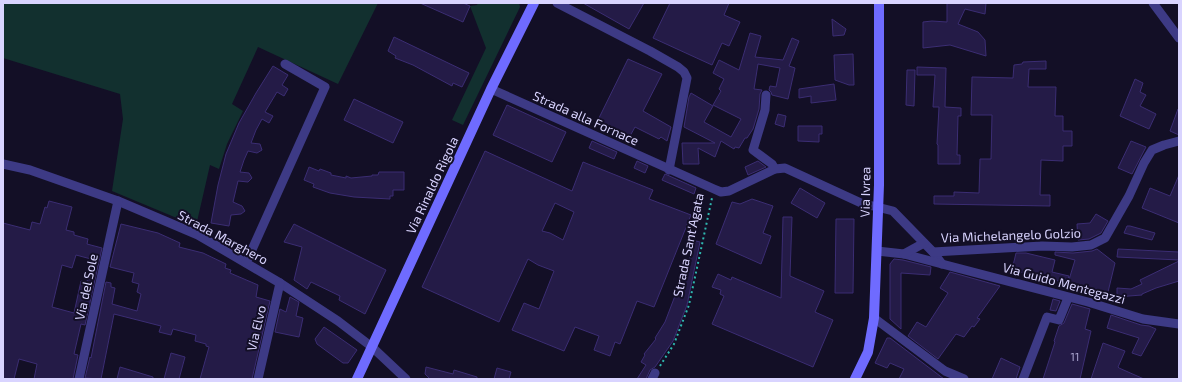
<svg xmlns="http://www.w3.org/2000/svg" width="1182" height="382" viewBox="0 0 1182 382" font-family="'Exo 2',sans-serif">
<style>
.green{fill:#12302f}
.building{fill:#241b47;stroke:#3b2d73;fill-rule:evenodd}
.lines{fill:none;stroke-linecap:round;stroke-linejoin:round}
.path{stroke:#2fb8b0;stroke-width:2;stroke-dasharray:2 3;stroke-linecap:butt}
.street{stroke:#3d3a85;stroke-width:9}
.secondary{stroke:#6f6bff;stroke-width:10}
.labels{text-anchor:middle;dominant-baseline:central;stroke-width:4;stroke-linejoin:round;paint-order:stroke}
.number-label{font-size:11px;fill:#aca6d1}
.street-label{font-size:13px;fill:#d9d4ff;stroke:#130f26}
</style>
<rect width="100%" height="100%" fill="#130f26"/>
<g class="green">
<path d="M3,3H378L338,84L258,47L232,104L243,111L227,144L219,169L210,165L196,226L112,191L123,119L120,94L3,58Z"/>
<path d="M478,3H519L520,7L463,125L452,120L486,48L470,6L477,5Z"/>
</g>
<g class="building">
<path d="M420,3H463L470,6L463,22Z"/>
<path d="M583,3H644L629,29Z"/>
<path d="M670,3H729L724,15L740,22L729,46L722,43L712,65L653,38Z"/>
<path d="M947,3H986L985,14L965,9L958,24L978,32L985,40L986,56L950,45L923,48V22L932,21L947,22Z"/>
<path d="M832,19L846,29L844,35L833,36Z"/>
<path d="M750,33L761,36L755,57L783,60L792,38L799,41L789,66L795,68L788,99L772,95L771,92L769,90L770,86L776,87L780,68L758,64L754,89L762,90L760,94L759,109L753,129L747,138H745L739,148L735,147L734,149L721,141L715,157L698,148L699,164H683L682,143H715L684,127L689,97L691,93L713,106L704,122L731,137L741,119L713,105L721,91L719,89L724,79L713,73L719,60L739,70Z"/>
<path d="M394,37L469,73L462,87L453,83L452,86L413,65L395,58L396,56L388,51Z"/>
<path d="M853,54L854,85H849L835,80L834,55Z"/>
<path d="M628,59L662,74L643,111L671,127L667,141L661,137L659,139L635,127L630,136L597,122Z"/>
<path d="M1046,61V69H1029L1028,87H1056L1055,116H1063V131H1072V146H1063V161L1041,160L1040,195H1050V206L934,204V196H954V192L979,193L980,159H991L992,115H971L972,77L1013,78L1014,65L1022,64L1023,62Z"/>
<path d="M273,66L288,75L282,85L288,89L284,96L277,92L265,112L273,116L269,123L262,119L256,130L251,143L260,144L262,150L257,153L248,151L244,160L240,172L249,173L252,178L248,182L238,181L233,202L242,206L245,211L241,214L231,215L229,226L211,223L218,185L226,154L239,123L256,93Z"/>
<path d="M917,67L946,68L945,107L961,108V116H958L957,155H960V164H938V145L937,144L939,107H933L935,75H917Z"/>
<path d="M907,70H915L914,106L906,105Z"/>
<path d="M1135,79L1143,83L1140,92L1146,95L1140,106L1156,114L1149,129L1120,116Z"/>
<path d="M834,84L836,100L811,103V96L799,98V89Z"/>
<path d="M354,99L403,122L393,143L344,120Z"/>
<path d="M507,105L566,132L552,162L493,135Z"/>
<path d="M1178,109H1179V135L1170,131Z"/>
<path d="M778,114L786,116L784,127L775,124Z"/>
<path d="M798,126H822V134H819V142L798,141Z"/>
<path d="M592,141L617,152L614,159L589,148Z"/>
<path d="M1131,141L1146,147L1132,174L1118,168Z"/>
<path d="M485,151L572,191L583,162L653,190L649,199L691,215L654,307L637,301L620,344L615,342L610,356L594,350L599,336L575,327L564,351L512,330L524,303L539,309L554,271L538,265L528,259L499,322L422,287ZM555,203L574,212L563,240L550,233L542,231Z"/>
<path d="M637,161L648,166L645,173L634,168Z"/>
<path d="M758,161L766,167L748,175L745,167Z"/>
<path d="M309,167L319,171L320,169L331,173V175L346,178V176L351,178L372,176V175H378L379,172H404V190H393V196H390V199L354,197L330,193L313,187L314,184L304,180Z"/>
<path d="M665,174L696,188L694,194L662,180Z"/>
<path d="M1179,175V223L1142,208L1150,188L1170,196Z"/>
<path d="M800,188L825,203L817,218L791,203Z"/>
<path d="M752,199L773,206L763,233L771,236L761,264L716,244L732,202L740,204Z"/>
<path d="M49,201L72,207L66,230L74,232V235L88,239L87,244L102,248L85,325L81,324L74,354L78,355L73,379H34L37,364L19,359L14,379H3V223L30,230L32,222L40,224L45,207L47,208ZM76,255L91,259L87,282L81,281L74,313L52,307L62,265L72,268Z"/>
<path d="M1096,214L1108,221L1101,233L1089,239L1078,240L1077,224L1090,223Z"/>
<path d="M783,217H792L790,276L824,291L815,312L833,320L813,367L712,324L724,296L720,294L721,290L712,287L718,274L731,280L732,277L781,298Z"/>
<path d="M836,219H854L853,293H835Z"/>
<path d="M121,224L158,233L180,243L179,247L203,253L226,264L225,268L231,270L230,273L258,285L256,297L270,301L252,379H200L209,347L206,346V344L195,341L196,335L173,329L171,335L159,332L161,326L114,314L101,379L85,378L90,357L91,358L106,282L111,283V287L115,288L112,304L137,311L141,294L137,292L139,284L132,282L134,273L110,267Z"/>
<path d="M294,224L386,270L365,314L339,300L340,296L311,282L307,289L294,280L302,247L284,242Z"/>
<path d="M1127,226H1130L1155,233L1152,240L1124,233Z"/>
<path d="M696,241L700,242L687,305L673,341L655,367L650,370L646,379H637L646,365L641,362L645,355L644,354L656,339L655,338L665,322Z"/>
<path d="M1097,249L1115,263L1108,292L1068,283L1075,260L1055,255V252L1073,253L1092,251Z"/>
<path d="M1118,249L1179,252V260L1117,257Z"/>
<path d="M1016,253H1026L1055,260L1052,272L1069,276L1067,283L1012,270Z"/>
<path d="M894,259L903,260L931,267L930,275L901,273V329L890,319V264Z"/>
<path d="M1179,261V281L1156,288L1142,294V295L1116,297L1117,295V288L1131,289L1142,284L1140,280Z"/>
<path d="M950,272L1000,286L977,318L980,319L974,327L972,326L964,337L956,334L938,359L908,336L917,322L926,327L948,293L940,288Z"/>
<path d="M290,297L299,302L296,316L303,318L299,337L275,332L280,309L286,312Z"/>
<path d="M1053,299L1060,301L1056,311L1050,310Z"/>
<path d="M1072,304L1090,309L1085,329L1091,331L1080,379H1043L1055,342L1054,341L1059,326L1064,323Z"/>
<path d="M1111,315L1141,325L1149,326L1156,329L1141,356L1132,353L1139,338L1107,328Z"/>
<path d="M324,327L357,350L348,363H343L317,344L315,339Z"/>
<path d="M887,338H890L944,379H899L904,369L890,363L887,368L875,363Z"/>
<path d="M1103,343L1125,351L1118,367L1119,368L1144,379H1091Z"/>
<path d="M171,353L185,357L179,379H164Z"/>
<path d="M1001,358L1020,367L1016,379H992Z"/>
<path d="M120,367L153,377V379H117Z"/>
<path d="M426,367L453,374L454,370L477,377V379H430L425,374Z"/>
<path d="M497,368L511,372L509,379H494Z"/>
</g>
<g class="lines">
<path class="path" d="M660,366L674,344L689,305L712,198"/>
<g class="street">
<path d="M557,3L650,51L678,67L684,72L687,78L669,170"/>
<path d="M1153,3L1179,38"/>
<path d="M491,89L714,189L721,192L729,191L775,169L785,168L861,203L893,211L933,252L942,264"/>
<path d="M766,95L765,110L753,150L772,164L775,169"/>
<path d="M3,164L30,170L118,201L198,235L280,283L338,321L372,347L406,379"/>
<path d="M877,251L904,254L942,264L1088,302L1143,319L1179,324"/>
<path d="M933,252L1042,246L1072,247L1091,245L1105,238L1129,196L1144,163L1152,150L1164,145L1179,141"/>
<path d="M904,254L924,243"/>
<path d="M246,263L325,87L285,64"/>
<path d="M874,318L945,371L964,379"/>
<path d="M79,379L118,201"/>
<path d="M258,379L280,283"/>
<path d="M652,379L655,373"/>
<path d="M1023,379L1047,317L1059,320L1068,298"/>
</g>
<g class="secondary">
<path d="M357,379L491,89L534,3"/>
<path d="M855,379L868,352L874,318L879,185V3"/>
</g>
</g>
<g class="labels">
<g class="number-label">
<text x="1075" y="356">11</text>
</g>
<g class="street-label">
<text transform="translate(586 118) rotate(24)">Strada alla Fornace</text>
<text transform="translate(432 185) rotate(-65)">Via Rinaldo Rigola</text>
<text transform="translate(865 192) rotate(-89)">Via Ivrea</text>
<text transform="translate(1011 235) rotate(-2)">Via Michelangelo Golzio</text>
<text transform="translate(223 237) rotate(28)">Strada Marghero</text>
<text transform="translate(688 245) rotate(-78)">Strada Sant'Agata</text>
<text transform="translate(1064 283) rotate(15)">Via Guido Mentegazzi</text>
<text transform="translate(86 287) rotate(-78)">Via del Sole</text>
<text transform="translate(256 328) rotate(-77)">Via Elvo</text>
</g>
</g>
<rect width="1182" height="382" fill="none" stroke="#d9d4ff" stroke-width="8"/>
</svg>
